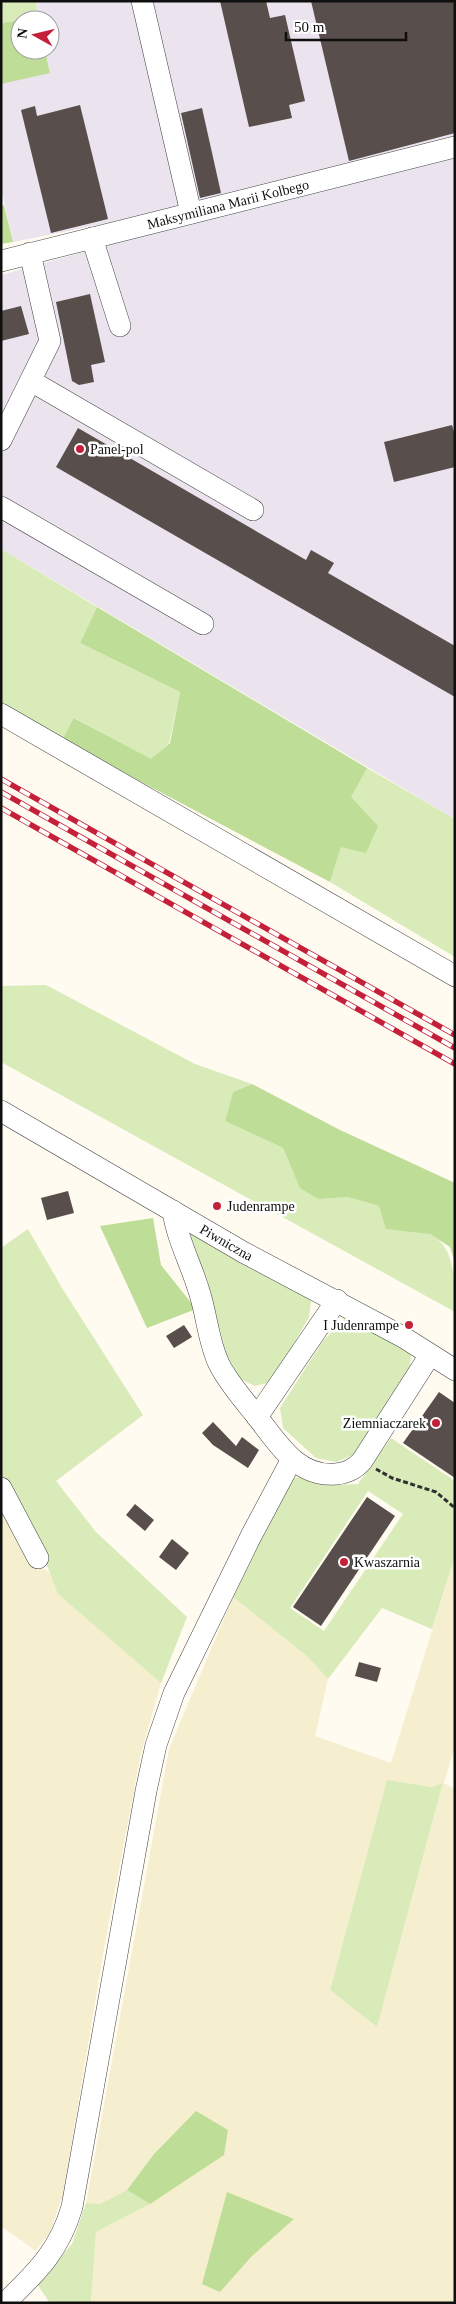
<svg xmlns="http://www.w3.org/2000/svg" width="456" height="2304" viewBox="0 0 456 2304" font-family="'Times New Roman',serif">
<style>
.industrial{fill:#ebe3ee}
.farmland{fill:#f6efcf;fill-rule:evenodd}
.green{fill:#d8ebb8;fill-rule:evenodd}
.forest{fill:#bedd97}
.building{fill:#584e4b}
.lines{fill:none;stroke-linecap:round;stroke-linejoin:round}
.minor-casing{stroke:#424242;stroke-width:22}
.path{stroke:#313131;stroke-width:3;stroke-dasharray:5 2.5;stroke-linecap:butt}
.minor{stroke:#fff;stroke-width:21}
.rail-casing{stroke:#c5203a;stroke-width:5.5}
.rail{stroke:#fff;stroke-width:4;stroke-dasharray:11;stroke-linecap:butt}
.poi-dot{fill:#c5203a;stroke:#fff;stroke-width:2}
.labels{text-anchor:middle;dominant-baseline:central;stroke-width:5;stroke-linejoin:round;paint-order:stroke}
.street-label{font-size:14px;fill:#0f0f0f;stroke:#fff}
.poi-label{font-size:14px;fill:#0f0f0f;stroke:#fff;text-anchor:start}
</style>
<rect width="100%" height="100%" fill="#fffbf0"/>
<g class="industrial">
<path d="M36,1H455V143L221,201L13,242L1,188V84L50,72L45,50H50V20H39Z"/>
<path d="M455,158V819L1,549V275L130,239Z"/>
</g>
<g class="farmland">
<path d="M1,1499L41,1567L53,1575L58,1594L161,1683L141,1753L105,1943L63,2194L50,2232L36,2251L1,2226Z"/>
<path d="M455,1556V1746L444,1783L455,1789V2303H91L96,2232L150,2204L196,2111L154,2154L127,2190L100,2204L86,2203L169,1749L233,1597L307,1656L328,1679L315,1736L391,1763ZM387,1780L432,1787L443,1784L377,2027L330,1990Z"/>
</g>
<g class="green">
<path d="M1,1H36L38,17L1,23Z"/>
<path d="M1,549L97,607L80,643L180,692L169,743L151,760L75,718L62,740L1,708Z"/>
<path d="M367,768L455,819V957L330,882L341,847L350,797Z"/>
<path d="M46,985L195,1064L252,1084L233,1092L225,1121L283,1148L300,1187L318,1199L348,1197L379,1206L387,1229C400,1231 417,1229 429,1234C456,1245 455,1284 455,1312L1,1062V986Z"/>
<path d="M28,1229L62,1288L143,1415L56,1481L96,1532L187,1617L161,1683L58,1594L38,1542L1,1474V1248Z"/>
<path d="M186,1231L295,1285L311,1301L309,1317L272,1382L255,1386L240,1379L226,1353L207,1279Z"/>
<path d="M346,1317L411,1354L409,1376L356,1454L336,1462L316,1458L283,1428L280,1408L323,1341Z"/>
<path d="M391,1438L455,1481V1556L432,1629L382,1608L328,1679L307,1656L233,1597L289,1481L302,1475L336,1485L358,1484ZM368,1491L403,1514L324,1631L290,1608Z"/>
<path d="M387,1780L432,1787L443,1783L377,2027L330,1990Z"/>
<path d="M127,2190L150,2204L96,2232L91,2303H50L37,2284L72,2244L86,2203L100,2204Z"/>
</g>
<g class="forest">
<path d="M38,17L39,20H20V50H45L50,73L1,84V23Z"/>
<path d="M4,205L13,242L1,244V206Z"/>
<path d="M97,607L367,768L351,797L378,826L366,853L341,847L330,882L62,740L74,718L151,759L170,743L180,692L80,643Z"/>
<path d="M252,1084L340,1130L455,1183V1263L450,1247L430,1234L386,1229L379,1206L348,1197L318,1199L300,1188L283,1148L225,1121L233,1092Z"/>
<path d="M153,1218L161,1265L196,1309L147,1328L100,1226Z"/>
<path d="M196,2111L228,2130L224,2155L150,2204L127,2190L154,2154Z"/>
<path d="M227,2192L294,2219L251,2257L220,2292L202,2284Z"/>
</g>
<g class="building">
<path d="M220,1H266L270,18L285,15L305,101L289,105L292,118L249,127Z"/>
<path d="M311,1H455V133L349,161Z"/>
<path d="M80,105L108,219L51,233L21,110L35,106L37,116Z"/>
<path d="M202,108L221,193L200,198L181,113Z"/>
<path d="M90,294L105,362L91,365L94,382L79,385L72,381L56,302Z"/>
<path d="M21,306L29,334L1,341V311Z"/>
<path d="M452,425L455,435V467L394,482L384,442Z"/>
<path d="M78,428L306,560L311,550L334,563L328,573L455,646V697L56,467Z"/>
<path d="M68,1191L74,1213L47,1220L41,1198Z"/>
<path d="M184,1325L192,1337L174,1348L166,1336Z"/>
<path d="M439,1392L455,1403V1478L403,1443Z"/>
<path d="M213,1422L236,1446L242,1437L259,1450L248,1468L213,1445L202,1433Z"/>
<path d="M367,1497L395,1516L321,1626L293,1607Z"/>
<path d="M135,1504L154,1520L145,1531L126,1515Z"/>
<path d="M172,1539L189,1553L176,1570L159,1557Z"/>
<path d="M359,1662L381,1668L377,1682L355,1676Z"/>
</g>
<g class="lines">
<defs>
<g id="minor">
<path d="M142,1L191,213"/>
<path d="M92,238L120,326"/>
<path id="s1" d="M1,261L455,147"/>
<path d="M31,381L253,510"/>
<path d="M1,440L50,341L30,253"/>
<path d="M1,507L203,624"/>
<path d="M1,714L455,976"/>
<path id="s2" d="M1,1111L243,1252L403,1337L455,1370"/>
<path d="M173,1211C177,1239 191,1264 199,1291C207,1315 208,1341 219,1364C228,1382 242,1398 255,1414C276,1440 296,1478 336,1474C347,1473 355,1469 362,1461L430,1355"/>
<path d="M257,1417L337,1300"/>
<path d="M1,1488L38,1558"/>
<path d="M8,2300C38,2271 60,2249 72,2207L146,1791L156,1745L174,1693L251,1536L292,1459"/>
</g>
</defs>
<use href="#minor" class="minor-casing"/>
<path class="path" d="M376,1469L392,1478L436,1492L455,1508"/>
<use href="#minor" class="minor"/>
<defs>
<g id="rail">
<path d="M1,779L455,1035"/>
<path d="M1,792L455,1048"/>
<path d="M1,808L455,1064"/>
</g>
</defs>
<use href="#rail" class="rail-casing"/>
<use href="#rail" class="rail"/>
</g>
<g class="poi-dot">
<circle cx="80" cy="449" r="5"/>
<circle cx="217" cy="1206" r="5"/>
<circle cx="409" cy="1325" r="5"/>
<circle cx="436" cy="1423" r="5"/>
<circle cx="344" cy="1562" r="5"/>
</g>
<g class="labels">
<g class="street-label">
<text stroke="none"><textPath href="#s1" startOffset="234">Maksymiliana Marii Kolbego</textPath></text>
<text stroke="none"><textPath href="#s2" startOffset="261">Piwniczna</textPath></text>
</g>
<g class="poi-label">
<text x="90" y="449">Panel-pol</text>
<text x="227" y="1206">Judenrampe</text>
<text x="399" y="1325" text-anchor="end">I Judenrampe</text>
<text x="426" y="1423" text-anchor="end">Ziemniaczarek</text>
<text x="354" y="1562">Kwaszarnia</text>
</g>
</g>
<rect width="456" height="2304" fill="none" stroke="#0f0f0f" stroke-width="5"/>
<g transform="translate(35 35) rotate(278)"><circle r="24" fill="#ffffff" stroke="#9f9f9f"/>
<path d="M0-4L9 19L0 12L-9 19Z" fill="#c5203a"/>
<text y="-8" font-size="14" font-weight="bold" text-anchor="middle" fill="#0f0f0f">N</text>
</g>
<path d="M286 32v8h120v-8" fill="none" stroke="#0f0f0f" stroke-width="2.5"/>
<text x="294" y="32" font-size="15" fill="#0f0f0f" stroke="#ffffff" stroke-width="4" paint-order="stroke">50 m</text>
</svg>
